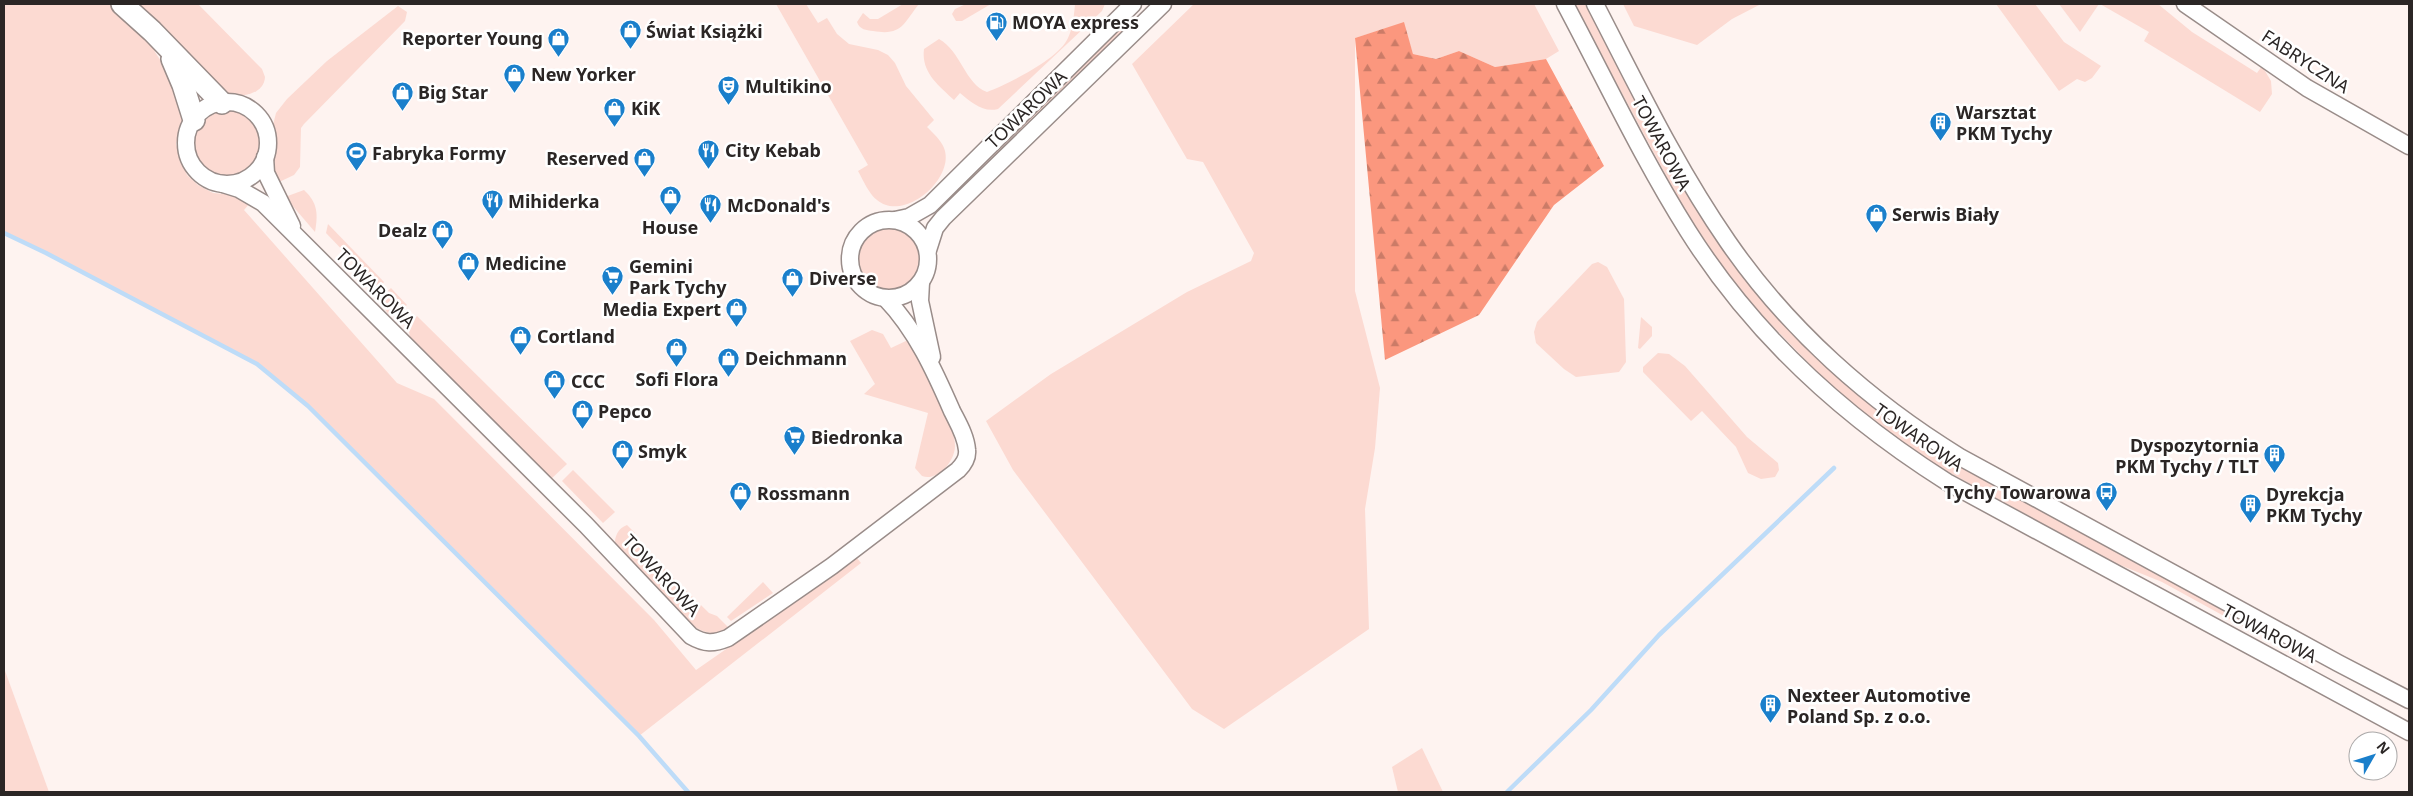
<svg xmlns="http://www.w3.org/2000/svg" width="2413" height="796" viewBox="0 0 2413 796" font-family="'Noto Sans',sans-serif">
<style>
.green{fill:#fcdad2}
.forest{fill:url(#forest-firs)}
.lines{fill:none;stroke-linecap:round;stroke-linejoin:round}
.stream{stroke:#bedcf8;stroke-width:4.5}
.minor-casing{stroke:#998c89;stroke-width:19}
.major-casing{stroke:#998c89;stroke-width:24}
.minor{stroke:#fff;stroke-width:16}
.major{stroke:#fff;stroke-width:21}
.labels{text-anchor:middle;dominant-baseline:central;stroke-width:5;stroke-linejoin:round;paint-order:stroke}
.poi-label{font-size:18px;font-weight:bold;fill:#2b2625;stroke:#fff;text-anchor:start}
.street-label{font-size:18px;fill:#2b2625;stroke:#fff}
</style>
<defs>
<pattern id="forest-firs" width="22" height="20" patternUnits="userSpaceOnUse" patternTransform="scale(1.25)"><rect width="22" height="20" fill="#fb977e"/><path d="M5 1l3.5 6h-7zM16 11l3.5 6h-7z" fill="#cb7b67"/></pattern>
</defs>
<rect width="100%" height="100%" fill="#fef3f0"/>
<g class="green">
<path d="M4,4H110L152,41L155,52L172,78L184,111L176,144L187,175L198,185L213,193L236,195L250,203L244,210L397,383L434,399L654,620L696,670L857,558L861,563L639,736L308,406L257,364L93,278L4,234Z"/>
<path d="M134,4H198L262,69L265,77C264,95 241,97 227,95Z"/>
<path d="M776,4H806L818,23L827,18L837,34L849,44L878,50L888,55L895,63L906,86L934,120L927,127C933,133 941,140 944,148C956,178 904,223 877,200C869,194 863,180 858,171L868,165Z"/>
<path d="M903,4H919C903,24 902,36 873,31C866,30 860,30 857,22L863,13L870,19H878Z"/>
<path d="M966,4H991L962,21H956L952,14L955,9Z"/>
<path d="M1075,4H1105L1102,11L998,109C983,113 971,102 960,93L954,100C938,85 921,72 924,49L939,39C961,51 965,84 987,92C1008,84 1059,59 1068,38C1073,28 1074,15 1075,4Z"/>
<path d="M1194,4H1534L1559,51L1546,59L1495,67L1459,51L1436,59L1413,54L1403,23L1355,38V291L1380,388L1375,448L1365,509L1369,629L1224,729L1192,709L1013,470L986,421L1051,374L1187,292L1251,261L1254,253L1203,162L1187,159L1132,64Z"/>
<path d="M1574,4H1585C1631,91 1673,181 1731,261C1776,323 1836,380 1898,426C1942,459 1991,484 2039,510C2109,548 2180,585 2249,624L2244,627L2162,582L2115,563L1943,469L1890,434L1822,377L1762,315L1724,269L1685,211Z"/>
<path d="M1623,4H1761L1732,19L1697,45L1634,26Z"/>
<path d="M1996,4H2035L2064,42L2101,66L2092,78L2085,82L2077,79L2059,91Z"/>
<path d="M2059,4H2099L2080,32Z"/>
<path d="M2100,4H2158L2192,32L2257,73L2262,66L2271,81L2272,94L2260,112L2144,41L2149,32Z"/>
<path d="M398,6L407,12L405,21L304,124L301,128L300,167L294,175L277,183L272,165L275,139L273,125L276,113L287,99L327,61Z"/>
<path d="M1126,21L1127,25L1119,37L1007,143L944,209L939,204Z"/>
<circle cx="226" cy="144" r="34"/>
<path d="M304,190C318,203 318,214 315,232L285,197Z"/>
<path d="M328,224L384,282L379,288L326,233Z"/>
<circle cx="888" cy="259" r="31"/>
<path d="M1598,262L1607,267L1624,299L1626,362L1619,372L1576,377L1564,369L1536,343L1534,332L1537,322L1592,264Z"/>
<path d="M391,288L407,305L397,313L389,315L378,300Z"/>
<path d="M417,316L567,464L550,480L410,338L408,326Z"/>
<path d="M1641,317L1652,327V336L1640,349L1638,348Z"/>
<path d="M872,330L883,334L891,348L908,340C918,360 957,426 955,446C955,455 949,465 943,470C937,475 930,479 922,476L915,468L928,413L864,394L875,384L850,341Z"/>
<path d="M1658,353L1669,354L1685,366L1747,437L1778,463L1779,470L1775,477L1761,479L1748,473L1736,447L1702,411L1691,421L1643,372V367Z"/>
<path d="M573,470L615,512L603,523L562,481Z"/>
<path d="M627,525L635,533V540L709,613L717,616L729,628C718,637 704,633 693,626L615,546C614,537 618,528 627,525Z"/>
<path d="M763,582L773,593L731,621L727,617Z"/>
<path d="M4,668L49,792H4Z"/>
<path d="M1422,748L1443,792H1398L1392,767Z"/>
</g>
<path class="forest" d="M1404,22L1413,54L1436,59L1459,51L1495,67L1546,59L1604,166L1554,205L1479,315L1385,360L1355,38Z"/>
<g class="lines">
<g class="stream">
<path d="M4,233L46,253L257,364L308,406L639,736L688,792"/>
<path d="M1507,792L1591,710L1659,635L1834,468"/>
</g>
<defs>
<g id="minor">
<path d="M1565,4C1605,79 1642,158 1688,231C1753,334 1844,417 1947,482L2409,732"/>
<path d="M1595,4C1637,85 1676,167 1728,242C1788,329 1870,402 1960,457L2338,663L2409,700"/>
<path d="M2185,4L2307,88L2409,146"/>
<circle cx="227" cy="143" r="41"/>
<path d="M265,157L266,173L292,226"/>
<path d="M223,184L239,189L263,203L586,525L691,636C705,644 713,644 728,638L832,566L958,470C963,465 968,458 967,450C966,436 958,423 952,411C935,372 916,330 886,299"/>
<circle cx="889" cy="259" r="39"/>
<path d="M895,220L909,217L930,205L1133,4"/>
<path d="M928,250L935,228L943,218L1163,4"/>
<path d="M921,282L920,301L932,357"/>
</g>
<g id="major">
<path d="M122,4L152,31L222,103"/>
<path d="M172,59L183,85L194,120"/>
</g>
</defs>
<use href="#minor" class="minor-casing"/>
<use href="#major" class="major-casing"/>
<use href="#minor" class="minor"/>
<use href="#major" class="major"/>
</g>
<defs>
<symbol id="fuel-pin" viewBox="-11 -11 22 30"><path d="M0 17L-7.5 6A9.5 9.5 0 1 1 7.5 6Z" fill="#1a7fcb" stroke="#fff"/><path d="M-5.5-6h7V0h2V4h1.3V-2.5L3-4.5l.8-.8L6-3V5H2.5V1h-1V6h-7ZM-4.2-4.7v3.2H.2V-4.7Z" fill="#fff"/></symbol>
<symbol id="shop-pin" viewBox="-11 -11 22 30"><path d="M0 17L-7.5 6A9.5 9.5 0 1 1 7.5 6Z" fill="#1a7fcb" stroke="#fff"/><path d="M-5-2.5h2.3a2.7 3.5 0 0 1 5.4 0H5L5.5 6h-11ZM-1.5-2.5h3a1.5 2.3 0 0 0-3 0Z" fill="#fff"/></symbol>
<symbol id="theatre-pin" viewBox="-11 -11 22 30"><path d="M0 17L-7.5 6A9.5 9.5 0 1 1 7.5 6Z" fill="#1a7fcb" stroke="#fff"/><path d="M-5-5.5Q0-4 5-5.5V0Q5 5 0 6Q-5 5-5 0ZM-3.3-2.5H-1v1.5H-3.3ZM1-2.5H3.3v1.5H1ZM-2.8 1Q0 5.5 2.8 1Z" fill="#fff"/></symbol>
<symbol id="building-pin" viewBox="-11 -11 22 30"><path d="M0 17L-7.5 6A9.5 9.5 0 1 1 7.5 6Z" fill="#1a7fcb" stroke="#fff"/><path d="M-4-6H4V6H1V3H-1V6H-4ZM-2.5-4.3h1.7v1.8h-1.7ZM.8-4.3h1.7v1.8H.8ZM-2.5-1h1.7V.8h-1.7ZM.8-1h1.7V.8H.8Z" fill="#fff"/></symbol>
<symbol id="restaurant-pin" viewBox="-11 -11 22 30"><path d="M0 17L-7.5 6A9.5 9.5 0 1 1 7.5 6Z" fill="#1a7fcb" stroke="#fff"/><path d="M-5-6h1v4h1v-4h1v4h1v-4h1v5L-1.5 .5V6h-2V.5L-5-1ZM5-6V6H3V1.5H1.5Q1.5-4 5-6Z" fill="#fff"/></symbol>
<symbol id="stadium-pin" viewBox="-11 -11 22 30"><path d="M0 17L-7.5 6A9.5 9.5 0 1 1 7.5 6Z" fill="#1a7fcb" stroke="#fff"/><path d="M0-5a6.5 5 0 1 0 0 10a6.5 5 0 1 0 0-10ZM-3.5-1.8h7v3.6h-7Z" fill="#fff"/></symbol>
<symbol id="supermarket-pin" viewBox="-11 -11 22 30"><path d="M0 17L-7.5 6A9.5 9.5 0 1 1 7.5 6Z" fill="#1a7fcb" stroke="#fff"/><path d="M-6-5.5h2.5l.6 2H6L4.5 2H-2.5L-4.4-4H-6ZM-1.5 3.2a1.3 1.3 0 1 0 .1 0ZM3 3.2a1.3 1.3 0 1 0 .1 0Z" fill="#fff"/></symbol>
<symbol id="bus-pin" viewBox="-11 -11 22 30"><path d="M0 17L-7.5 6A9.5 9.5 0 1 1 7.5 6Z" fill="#1a7fcb" stroke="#fff"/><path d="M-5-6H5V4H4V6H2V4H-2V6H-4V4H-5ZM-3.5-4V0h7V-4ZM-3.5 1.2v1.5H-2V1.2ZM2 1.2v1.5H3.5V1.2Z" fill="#fff"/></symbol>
</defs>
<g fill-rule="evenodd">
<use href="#fuel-pin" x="984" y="10" width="25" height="34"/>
<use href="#shop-pin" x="618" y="18" width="25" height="34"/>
<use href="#shop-pin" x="546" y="26" width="25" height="34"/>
<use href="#shop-pin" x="502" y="62" width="25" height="34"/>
<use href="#theatre-pin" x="716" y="74" width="25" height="34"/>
<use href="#shop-pin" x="390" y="80" width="25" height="34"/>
<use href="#shop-pin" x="602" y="96" width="25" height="34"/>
<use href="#building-pin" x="1928" y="110" width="25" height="34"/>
<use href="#restaurant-pin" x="696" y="138" width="25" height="34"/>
<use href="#stadium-pin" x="344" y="140" width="25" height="34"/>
<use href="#shop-pin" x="632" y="146" width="25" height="34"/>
<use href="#shop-pin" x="658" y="184" width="25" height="34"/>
<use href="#restaurant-pin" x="480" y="188" width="25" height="34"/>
<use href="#restaurant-pin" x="698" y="192" width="25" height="34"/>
<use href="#shop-pin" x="1864" y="202" width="25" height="34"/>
<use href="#shop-pin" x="430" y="218" width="25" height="34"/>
<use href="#shop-pin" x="456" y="250" width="25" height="34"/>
<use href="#supermarket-pin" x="600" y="264" width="25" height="34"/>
<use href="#shop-pin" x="780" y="266" width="25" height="34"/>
<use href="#shop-pin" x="724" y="296" width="25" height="34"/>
<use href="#shop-pin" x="508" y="324" width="25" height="34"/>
<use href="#shop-pin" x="664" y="336" width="25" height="34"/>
<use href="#shop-pin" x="716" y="346" width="25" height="34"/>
<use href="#shop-pin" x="542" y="368" width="25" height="34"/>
<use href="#shop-pin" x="570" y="398" width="25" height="34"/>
<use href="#supermarket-pin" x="782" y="424" width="25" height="34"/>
<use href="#shop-pin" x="610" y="438" width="25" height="34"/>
<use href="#building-pin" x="2262" y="442" width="25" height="34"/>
<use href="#bus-pin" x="2094" y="480" width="25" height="34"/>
<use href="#shop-pin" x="728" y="480" width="25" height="34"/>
<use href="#building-pin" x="2238" y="492" width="25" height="34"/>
<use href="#building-pin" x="1758" y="692" width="25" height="34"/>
</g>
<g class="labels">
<g class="poi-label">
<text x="1012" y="22">MOYA express</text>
<text x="646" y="31">Świat Książki</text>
<text x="543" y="38" text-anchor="end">Reporter Young</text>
<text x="531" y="74">New Yorker</text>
<text x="745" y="86">Multikino</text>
<text x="418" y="92">Big Star</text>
<text x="631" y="108">KiK</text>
<text x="1956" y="112">Warsztat<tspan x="1956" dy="21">PKM Tychy</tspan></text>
<text x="725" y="150">City Kebab</text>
<text x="372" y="153">Fabryka Formy</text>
<text x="629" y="158" text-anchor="end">Reserved</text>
<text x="508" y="201">Mihiderka</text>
<text x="727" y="205">McDonald's</text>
<text x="1892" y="214">Serwis Biały</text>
<text x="670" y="227" text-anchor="middle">House</text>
<text x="427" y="230" text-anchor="end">Dealz</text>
<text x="485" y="263">Medicine</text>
<text x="629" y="266">Gemini<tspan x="629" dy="21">Park Tychy</tspan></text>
<text x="809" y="278">Diverse</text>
<text x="721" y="309" text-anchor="end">Media Expert</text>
<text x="537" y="336">Cortland</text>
<text x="745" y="358">Deichmann</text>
<text x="677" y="379" text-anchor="middle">Sofi Flora</text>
<text x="571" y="381">CCC</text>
<text x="598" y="411">Pepco</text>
<text x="811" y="437">Biedronka</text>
<text x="2259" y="445" text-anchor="end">Dyspozytornia<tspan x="2259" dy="21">PKM Tychy / TLT</tspan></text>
<text x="638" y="451">Smyk</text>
<text x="2091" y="492" text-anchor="end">Tychy Towarowa</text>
<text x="757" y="493">Rossmann</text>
<text x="2266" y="494">Dyrekcja<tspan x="2266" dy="21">PKM Tychy</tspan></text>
<text x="1787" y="695">Nexteer Automotive<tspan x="1787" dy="21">Poland Sp. z o.o.</tspan></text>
</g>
<g class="street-label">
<text transform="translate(2306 61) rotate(33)">FABRYCZNA</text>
<text transform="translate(1026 109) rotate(-44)">TOWAROWA</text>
<text transform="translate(1662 143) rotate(62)">TOWAROWA</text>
<text transform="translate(376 288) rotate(45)">TOWAROWA</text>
<text transform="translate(1919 437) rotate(35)">TOWAROWA</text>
<text transform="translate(662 575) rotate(47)">TOWAROWA</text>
<text transform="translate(2270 633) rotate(28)">TOWAROWA</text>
</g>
</g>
<rect width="2413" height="796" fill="none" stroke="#2b2625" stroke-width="10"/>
<g transform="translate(2373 756) rotate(51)"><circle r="24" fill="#ffffff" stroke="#aaa8a8"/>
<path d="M0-4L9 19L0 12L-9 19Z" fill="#1a7fcb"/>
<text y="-8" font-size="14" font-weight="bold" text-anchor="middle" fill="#2b2625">N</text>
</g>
</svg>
